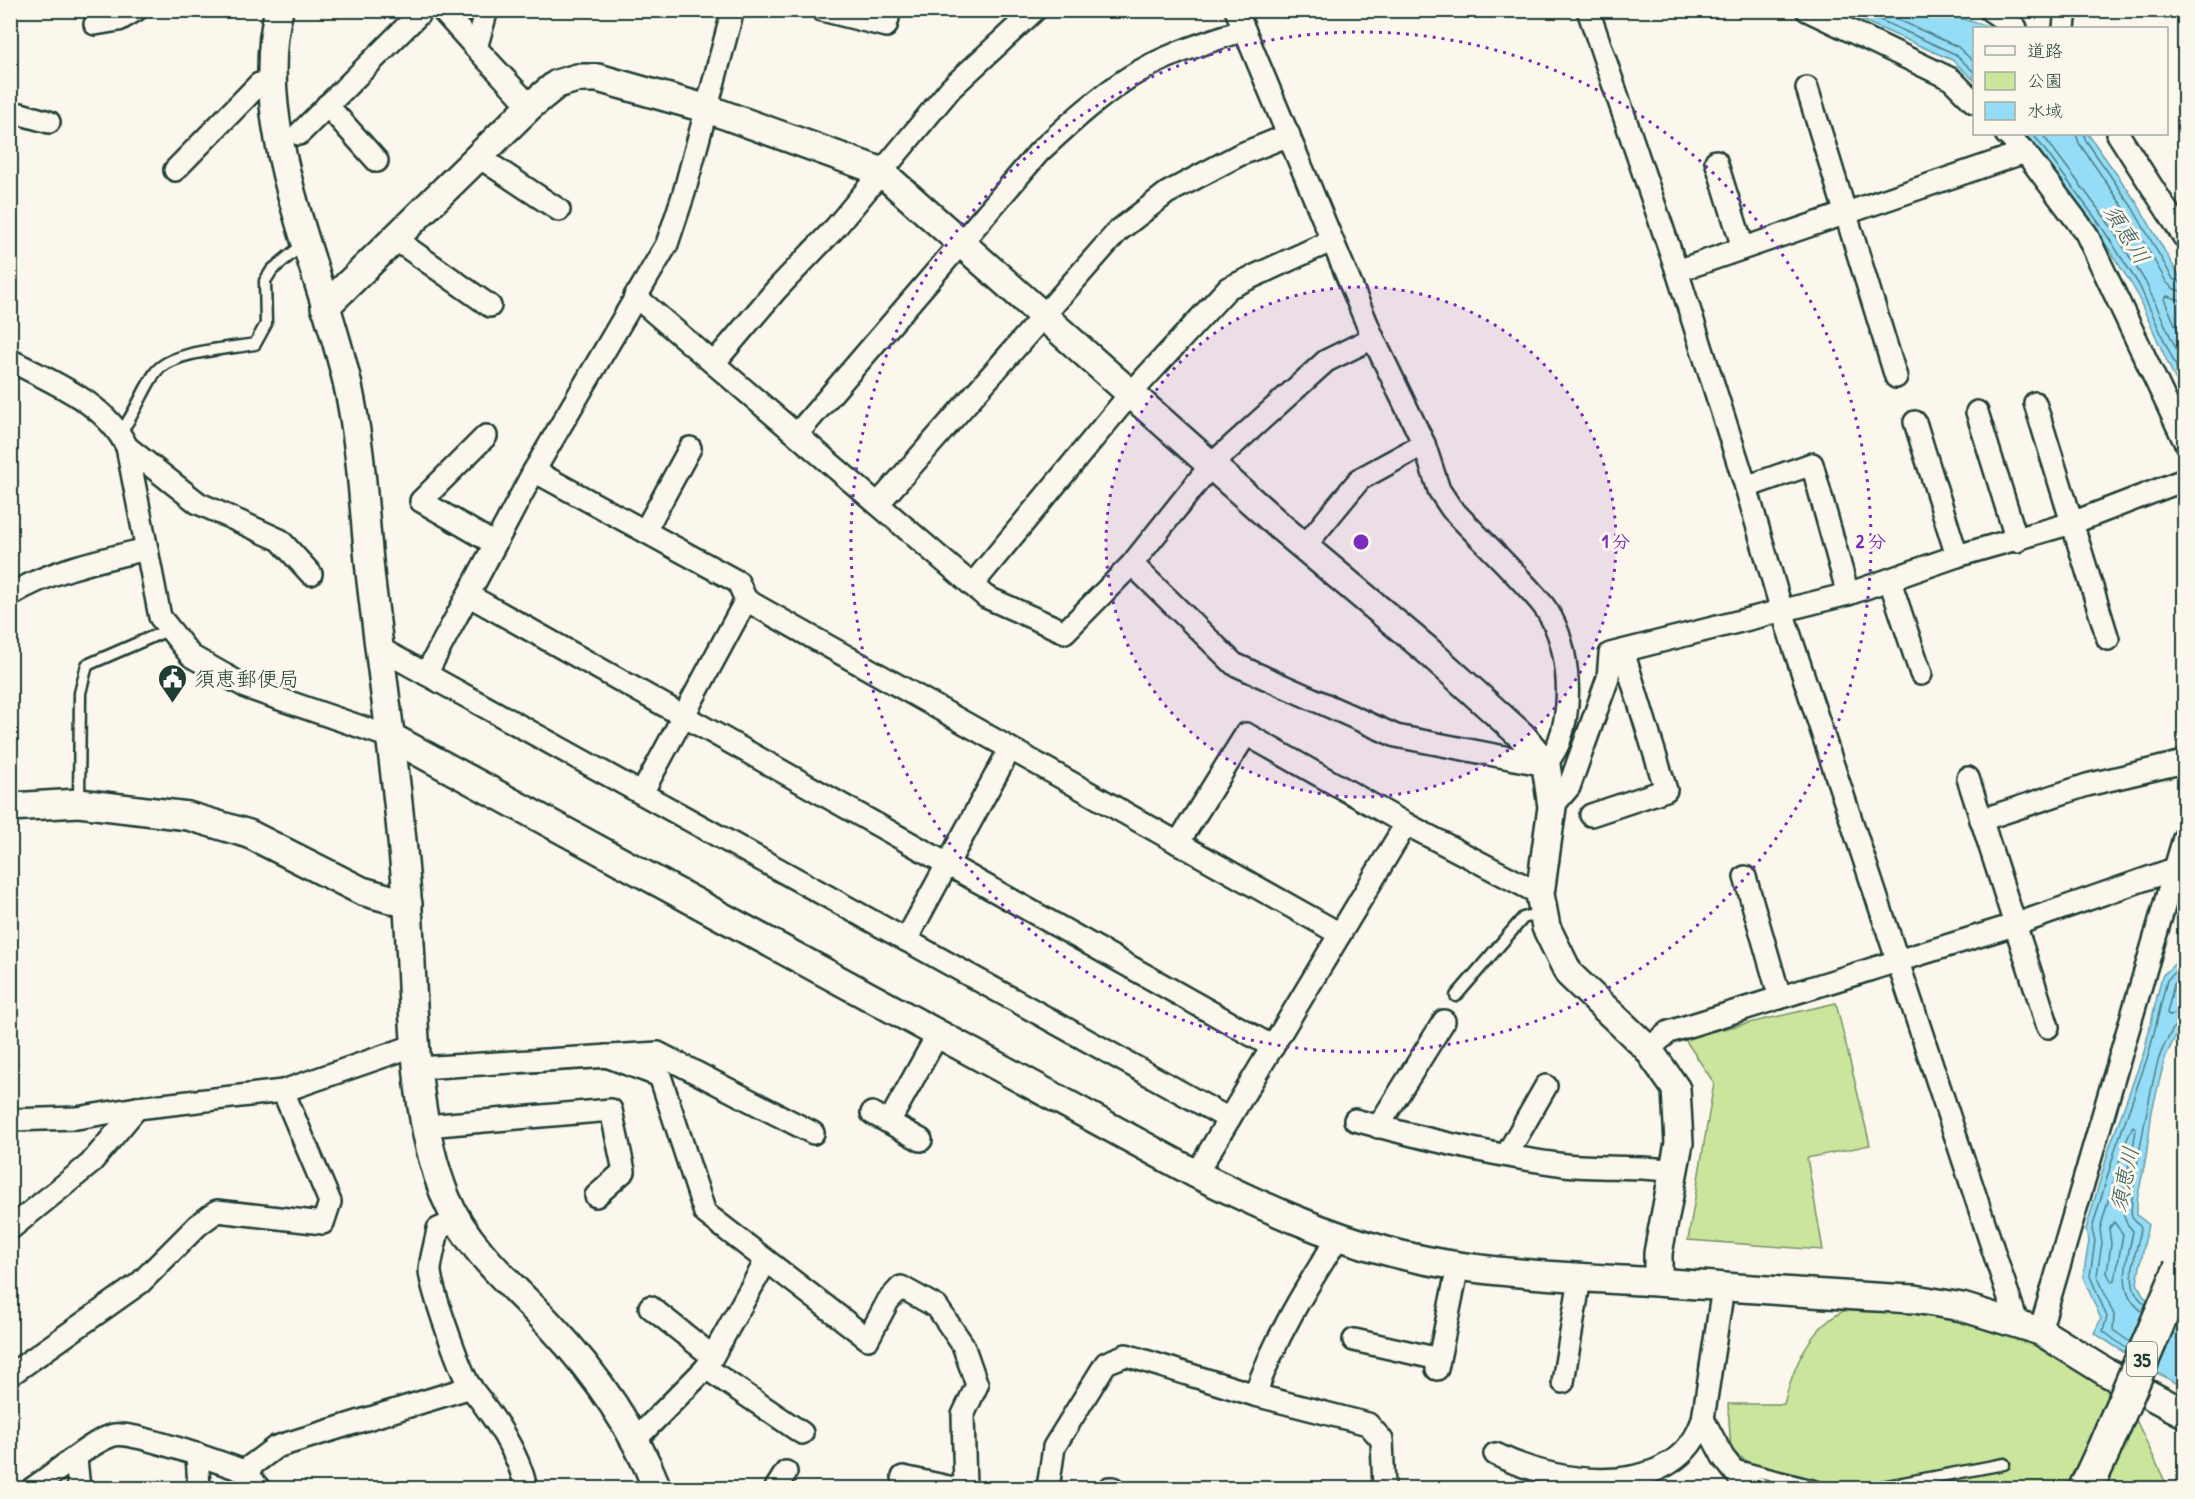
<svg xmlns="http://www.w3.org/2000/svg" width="2195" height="1499" viewBox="0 0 2195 1499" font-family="'Patrick Hand','Klee One',sans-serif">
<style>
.green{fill:#cbe59c;stroke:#759168;stroke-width:1.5}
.water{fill:#95ddf7;stroke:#669da9;stroke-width:1.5}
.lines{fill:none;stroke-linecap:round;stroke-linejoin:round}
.shore{stroke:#4e7d82;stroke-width:1.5}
.service-casing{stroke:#1f3d34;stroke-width:15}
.minor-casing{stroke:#1f3d34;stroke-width:26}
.tertiary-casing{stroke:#1f3d34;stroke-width:32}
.primary-casing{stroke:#1f3d34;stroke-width:38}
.service{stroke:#fbf7ec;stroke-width:10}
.minor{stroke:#fbf7ec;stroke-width:21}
.tertiary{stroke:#fbf7ec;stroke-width:27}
.primary{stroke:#fbf7ec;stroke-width:33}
.primary-bridge-casing{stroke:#1f3d34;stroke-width:38;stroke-linecap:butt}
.primary-bridge{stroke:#fbf7ec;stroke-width:33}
.ring{fill:none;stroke:#7b2cbf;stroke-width:3;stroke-dasharray:3 6}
.labels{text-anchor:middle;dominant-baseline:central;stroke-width:6;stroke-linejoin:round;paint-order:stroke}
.shield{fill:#fbf7ec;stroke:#61756b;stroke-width:1.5}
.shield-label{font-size:20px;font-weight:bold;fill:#1f3d34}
.poi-label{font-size:21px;fill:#1f3d34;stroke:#fbf7ec;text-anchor:start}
.water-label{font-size:22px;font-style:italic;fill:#375d5b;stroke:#fbf7ec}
.centre{fill:#7b2cbf;stroke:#fbf7ec;stroke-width:3}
.ring-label{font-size:18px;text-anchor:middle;font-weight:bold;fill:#7b2cbf;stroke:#fbf7ec;stroke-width:6;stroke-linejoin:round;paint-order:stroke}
</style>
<rect width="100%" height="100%" fill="#fbf7ec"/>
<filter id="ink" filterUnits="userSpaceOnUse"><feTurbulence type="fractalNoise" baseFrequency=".0167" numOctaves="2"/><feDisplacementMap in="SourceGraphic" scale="12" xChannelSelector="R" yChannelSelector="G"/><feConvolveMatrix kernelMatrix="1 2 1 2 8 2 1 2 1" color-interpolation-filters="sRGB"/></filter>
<g filter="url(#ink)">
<g class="green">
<path d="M1836,1003L1870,1145L1807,1158L1823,1250L1688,1240L1714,1083L1684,1038Z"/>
<path d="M1871,1302L1992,1327L2078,1358L2123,1392L2168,1488H1787L1731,1451L1728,1404H1784C1796,1356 1817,1311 1871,1302Z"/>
</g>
<g class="water">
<path d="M1841,11H1934L1995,28H1974V80L1952,60Z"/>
<path d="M2025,134H2088L2137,203L2179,276L2184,279V399L2134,288L2094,226Z"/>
<path d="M2184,955V1019L2165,1058L2152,1111L2146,1157L2137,1200V1215L2148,1224L2137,1283L2144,1297L2184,1323V1387L2153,1371L2094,1333L2101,1319L2083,1277L2089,1241L2086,1229L2110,1146L2144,1052L2162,976Z"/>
</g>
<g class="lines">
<g class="shore">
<path d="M1858,10L1955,54L1974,72"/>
<path d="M1877,10L1958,47L1974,62"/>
<path d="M2033,134L2099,223L2139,285L2184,384"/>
<path d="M2042,134L2105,218L2145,281L2184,366"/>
<path d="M2076,134L2079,143L2126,211L2167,283L2174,289L2184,292"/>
<path d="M2084,134L2085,139L2132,207L2173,279L2184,284"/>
<path d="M2184,301L2167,296L2164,299L2184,345"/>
<path d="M2184,974L2174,984L2167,1013L2170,1016L2184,1010"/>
<path d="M2114,1222L2123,1234L2115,1280L2112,1282L2107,1273L2111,1244L2109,1229Z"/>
<path d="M2146,1305C2121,1287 2137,1252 2141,1228C2139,1224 2134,1221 2132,1217C2127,1206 2153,1077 2159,1058C2163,1046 2171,1033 2177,1021L2184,1018"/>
<path d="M2130,1342L2113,1330L2114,1315L2097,1275L2102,1243L2100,1229L2123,1149L2133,1126L2136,1129C2134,1152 2117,1199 2125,1219C2126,1224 2130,1227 2133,1231C2128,1260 2114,1291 2143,1312"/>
<path d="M2127,1349L2103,1331L2107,1317L2090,1276L2095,1241L2092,1229L2116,1147L2149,1053L2167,980L2184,964"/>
</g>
<defs>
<g id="service">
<path d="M120,433C135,414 142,392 155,373C170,351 228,349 255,344L266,324L265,281L272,270L295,251L306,248"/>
<path d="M79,802L80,693L87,665L170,629"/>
<path d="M1456,996L1523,918L1543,912"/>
<path d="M1733,1465L1822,1488"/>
<path d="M1876,1488L2004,1464"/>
</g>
<g id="minor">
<path d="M442,10L476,48"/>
<path d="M487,10L476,48L530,106"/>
<path d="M822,10L886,26L890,10"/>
<path d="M1588,10L1677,271L1746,487L1782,611L2017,1322"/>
<path d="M1807,10L1951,79L1974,102"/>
<path d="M1990,10L2016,28"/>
<path d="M95,24L119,20L136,10"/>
<path d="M2064,28L2066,10"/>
<path d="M1807,88L1896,377"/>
<path d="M327,105L377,161"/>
<path d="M10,115L21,114L49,122"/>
<path d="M299,134L423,10"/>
<path d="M2006,134L2025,152L2086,233L2184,440"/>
<path d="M2118,134L2184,237"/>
<path d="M479,157L559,210"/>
<path d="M1716,161L1743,248"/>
<path d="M175,170L259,84L270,82"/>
<path d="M395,239L490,306"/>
<path d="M1677,271L2025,152"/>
<path d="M635,296L986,597L1065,632L1132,564L1211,465L1326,361L1373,338"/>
<path d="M10,360C53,383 105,402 127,447L160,617L191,656L248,688L393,738"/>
<path d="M714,363L776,290L836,227L951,88L1035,10"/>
<path d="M2035,403L2108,639"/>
<path d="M1977,412L2017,541"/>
<path d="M1915,422L1957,556"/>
<path d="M797,434L1039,152C1067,126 1096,99 1128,78C1164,55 1204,43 1244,30"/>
<path d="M486,436L421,501L495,544"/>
<path d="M127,447L198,503L280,540L311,574"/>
<path d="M534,471L738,582L746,600L1340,934"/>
<path d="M1746,487L1812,464L1848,594"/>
<path d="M878,504L1118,231L1167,193L1239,155L1289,135"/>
<path d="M645,531L690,448"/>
<path d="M1304,547L1360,479L1424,444"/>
<path d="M1132,564L1234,664L1396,736L1546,765C1550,758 1556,750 1559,742C1574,702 1569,639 1543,605C1515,571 1481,540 1451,508L1439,490L1424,444L1373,338L1236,10"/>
<path d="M1890,581L1921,674"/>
<path d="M972,585L1131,393L1228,288L1331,241"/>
<path d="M10,595C51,570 101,560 147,549"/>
<path d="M468,595L1273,1047"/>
<path d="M379,648L1229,1119"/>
<path d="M426,674L534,471L667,244L684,193L733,10"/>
<path d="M1968,778L2048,1027"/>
<path d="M642,793L746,600"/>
<path d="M1552,807L1569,787L1608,678L1610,654L1848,594L1957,556L2072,523L2184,480"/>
<path d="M1591,815L1666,790L1623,651"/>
<path d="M1981,820L2087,785L2184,762"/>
<path d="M1178,843L1246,734L1406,824L1540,894"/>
<path d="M1745,877L1780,998"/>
<path d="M906,940L1010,749"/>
<path d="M1648,1049L1669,1032L2014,925L2177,868"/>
<path d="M606,1056L660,1076L705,1213L868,1339L888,1301L901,1287L937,1307L963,1345L977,1385L963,1415L965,1488"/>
<path d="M419,1068L658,1053L813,1133"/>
<path d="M872,1113L921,1140"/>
<path d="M10,1120L77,1118L137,1108L283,1091L416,1045"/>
<path d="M1355,1120C1424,1139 1494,1156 1565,1165C1602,1169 1638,1165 1675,1171"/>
<path d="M889,1122L938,1034"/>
<path d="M426,1126L611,1110L624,1171L596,1196"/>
<path d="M1378,1127L1444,1021"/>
<path d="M1507,1154L1546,1086"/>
<path d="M1196,1174L1406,824"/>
<path d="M458,1220L438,1229C436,1242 431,1257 430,1270C430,1286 461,1374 471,1388C494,1417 518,1451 526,1488"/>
<path d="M10,1229L90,1164L137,1108"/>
<path d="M1723,1288L1703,1419L1723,1457L1741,1480L1759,1488"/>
<path d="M650,1307L712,1356"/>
<path d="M2040,1331L2184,838"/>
<path d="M1354,1340L1439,1359"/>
<path d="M706,1368L766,1261"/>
<path d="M1437,1369L1458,1266"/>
<path d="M10,1375L140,1283L198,1225L217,1211L323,1223L330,1202L283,1091"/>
<path d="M1563,1382L1580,1278"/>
<path d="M1255,1395L1368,1424L1382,1440L1384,1488"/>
<path d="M635,1440L706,1368L802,1433"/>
<path d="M197,1454L199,1488"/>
<path d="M1495,1454C1563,1488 1678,1499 1703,1419"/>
<path d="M76,1459L79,1488"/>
<path d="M244,1471L259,1488"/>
<path d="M903,1477L953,1488"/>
<path d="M33,1488C53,1475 93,1440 114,1435C133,1431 222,1463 244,1471L276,1447L471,1387"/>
<path d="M776,1488L786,1472"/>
<path d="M1048,1488L1054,1447L1106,1363L1126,1355L1255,1395C1274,1339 1307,1286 1339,1236"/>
<path d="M1109,1488H1113"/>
</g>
<g id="tertiary">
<path d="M279,10C249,127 323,271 348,386C362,450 364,516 371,581C384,691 400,799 408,910C415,1003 410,1110 446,1198C466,1247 514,1287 550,1325C595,1373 633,1427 657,1488"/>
<path d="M325,307L530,106L557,84L577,78H598L708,109L880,171L1283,529L1427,650L1522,736L1546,765L1552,807L1540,894L1546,927L1569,974L1648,1049L1676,1089L1679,1143L1658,1253V1282"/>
<path d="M393,738L1196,1174C1259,1205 1322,1234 1390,1252C1476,1275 1568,1276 1656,1282C1743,1288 1829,1295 1915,1299L1962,1307L2040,1331L2106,1372L2184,1413"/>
<path d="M10,807L79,803L188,816L249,834L362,891L408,904"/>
</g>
<path id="primary" d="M2086,1488L2104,1449"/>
</defs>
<use href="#service" class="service-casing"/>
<use href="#minor" class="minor-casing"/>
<use href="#tertiary" class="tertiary-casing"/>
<use href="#primary" class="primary-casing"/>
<use href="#service" class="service"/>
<use href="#minor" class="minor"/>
<use href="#tertiary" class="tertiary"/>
<use href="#primary" class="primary"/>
<defs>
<path id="primary-bridge" d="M2104,1449L2181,1268"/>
</defs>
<use href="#primary-bridge" class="primary-bridge-casing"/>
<use href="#primary-bridge" class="primary-bridge"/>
</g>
</g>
<circle cx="1361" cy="542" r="255" fill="#7b2cbf" fill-opacity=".12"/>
<g class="ring">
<circle cx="1361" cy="542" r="255"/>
<circle cx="1361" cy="542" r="510"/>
</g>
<defs>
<symbol id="civic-pin" viewBox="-11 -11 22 30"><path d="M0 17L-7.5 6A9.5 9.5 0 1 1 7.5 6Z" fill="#1f3d34" stroke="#fbf7ec"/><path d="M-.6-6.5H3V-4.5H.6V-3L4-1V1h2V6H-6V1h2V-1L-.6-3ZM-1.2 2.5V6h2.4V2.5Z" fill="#fff"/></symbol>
</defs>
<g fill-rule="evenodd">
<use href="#civic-pin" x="156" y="662" width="33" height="45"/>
</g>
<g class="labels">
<rect class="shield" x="2127" y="1342" width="30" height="34" rx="4.5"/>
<g class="shield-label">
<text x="2142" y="1359">35</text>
</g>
<g class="poi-label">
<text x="194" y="678">須恵郵便局</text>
</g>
<g class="water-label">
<text transform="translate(2127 234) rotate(58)">須恵川</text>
<text transform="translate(2124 1179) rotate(-78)">須恵川</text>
</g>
</g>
<circle cx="1361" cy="542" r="9" class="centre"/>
<g class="ring-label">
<text x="1616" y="548">1 分</text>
<text x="1871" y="548">2 分</text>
</g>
<rect width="2195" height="1499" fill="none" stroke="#fbf7ec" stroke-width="36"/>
<rect x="18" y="18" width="2159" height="1463" fill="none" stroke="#1f3d34" stroke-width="2" filter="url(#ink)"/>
<rect x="1973" y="27" width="195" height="108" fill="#fbf7ec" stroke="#a3ada2" stroke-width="1.5"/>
<rect x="1985" y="46" width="30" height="9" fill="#fbf7ec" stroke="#a3ada2" stroke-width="1.5"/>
<text x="2027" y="57" font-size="18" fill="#1f3d34">道路</text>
<rect x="1985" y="72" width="30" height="18" fill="#cbe59c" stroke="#a3ada2" stroke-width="1.5"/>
<text x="2027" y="87" font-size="18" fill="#1f3d34">公園</text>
<rect x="1985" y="102" width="30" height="18" fill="#95ddf7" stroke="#a3ada2" stroke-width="1.5"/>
<text x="2027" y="117" font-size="18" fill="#1f3d34">水域</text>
</svg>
